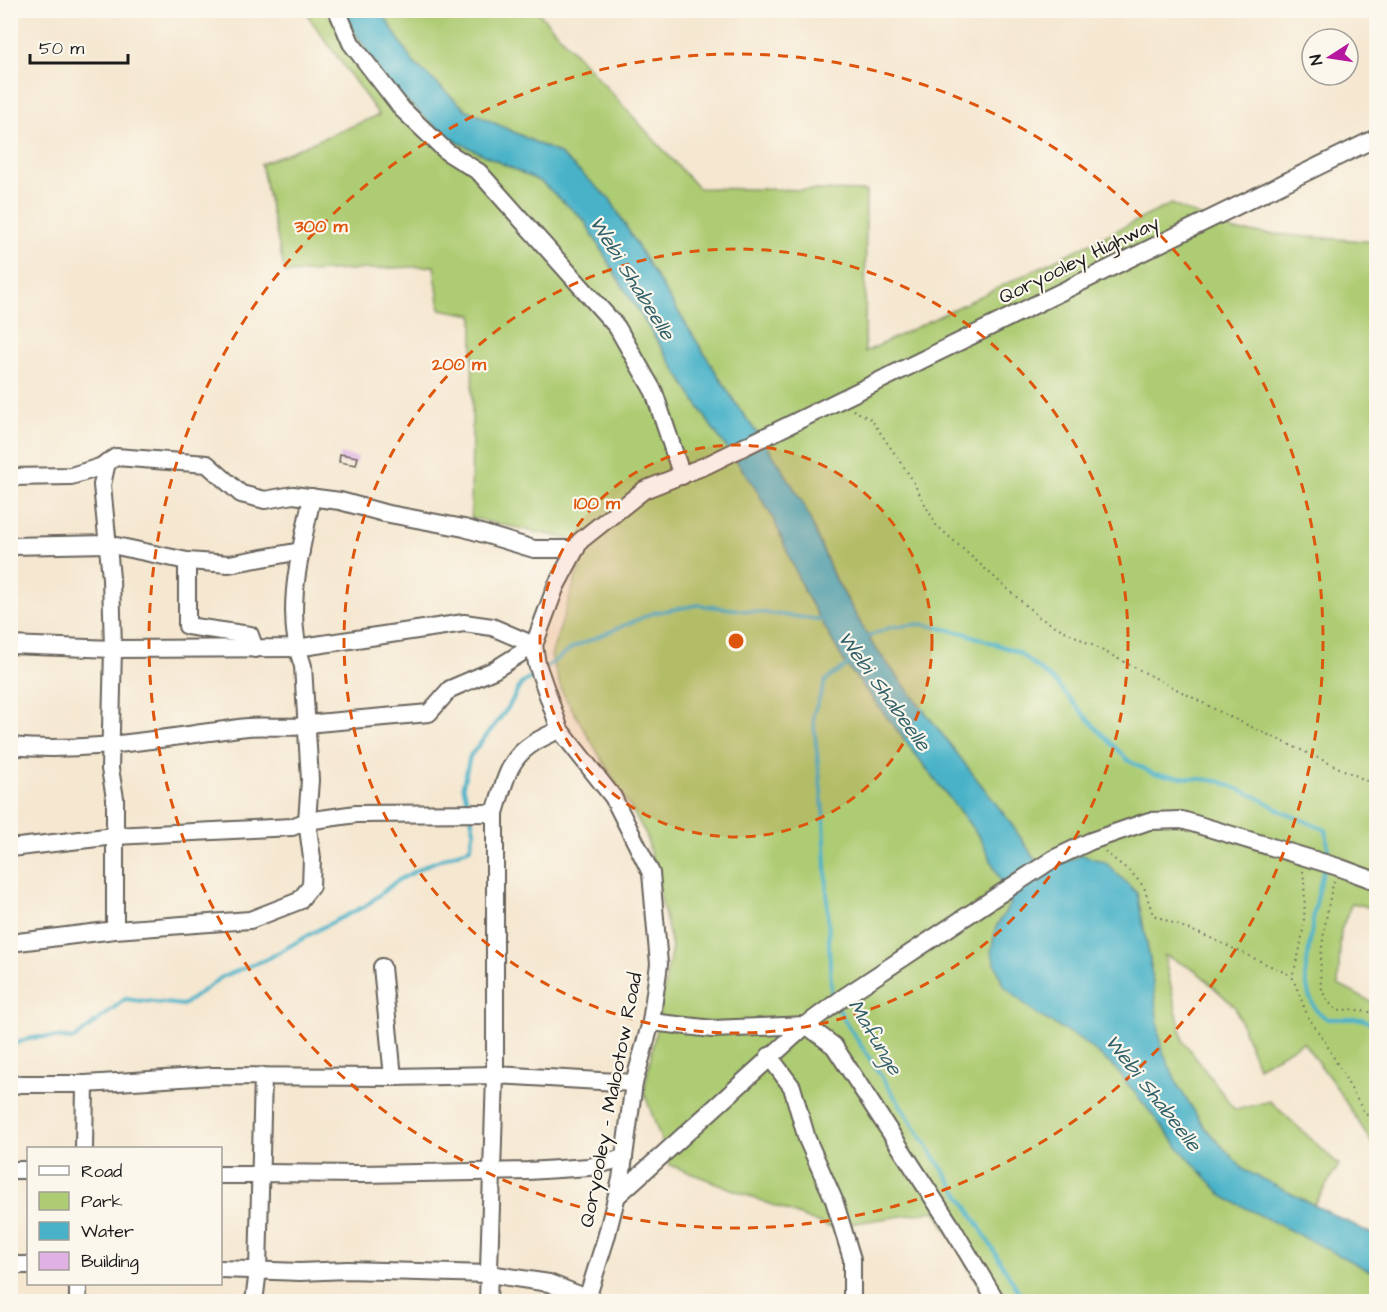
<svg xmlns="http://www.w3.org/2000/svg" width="1387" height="1312" viewBox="0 0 1387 1312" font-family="'Architects Daughter',sans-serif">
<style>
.green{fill:#aecc73;stroke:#657448;stroke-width:1.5}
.water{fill:#4ab2c8;stroke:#336772;stroke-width:1.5}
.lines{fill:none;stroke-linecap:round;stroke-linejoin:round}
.stream{stroke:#4ab2c8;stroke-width:4}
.building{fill:#dfb2e3}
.minor-casing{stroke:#68635b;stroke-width:20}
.path{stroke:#68635b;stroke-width:2;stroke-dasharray:1.5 4.5;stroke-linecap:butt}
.minor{stroke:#fff;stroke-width:16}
.ring{fill:none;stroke:#de560d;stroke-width:3;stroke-dasharray:10 8}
.labels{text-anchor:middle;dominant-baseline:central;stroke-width:4.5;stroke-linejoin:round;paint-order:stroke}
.street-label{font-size:20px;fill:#1c1c1c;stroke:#fbf7ec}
.water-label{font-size:21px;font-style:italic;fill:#316069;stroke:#fbf7ec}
.centre{fill:#de560d;stroke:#fbf7ec;stroke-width:3}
.ring-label{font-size:18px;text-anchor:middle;font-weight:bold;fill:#de560d;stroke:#fbf7ec;stroke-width:4.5;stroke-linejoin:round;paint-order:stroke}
</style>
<rect width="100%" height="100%" fill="#fbf7ec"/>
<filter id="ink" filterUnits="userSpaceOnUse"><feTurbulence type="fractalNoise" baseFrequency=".0167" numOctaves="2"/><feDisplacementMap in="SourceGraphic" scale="12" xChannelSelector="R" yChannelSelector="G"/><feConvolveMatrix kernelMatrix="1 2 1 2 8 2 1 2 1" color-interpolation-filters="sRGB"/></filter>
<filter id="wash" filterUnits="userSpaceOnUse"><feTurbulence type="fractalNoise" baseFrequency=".008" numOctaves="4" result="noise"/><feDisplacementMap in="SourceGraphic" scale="24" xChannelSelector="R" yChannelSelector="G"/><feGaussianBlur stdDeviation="1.35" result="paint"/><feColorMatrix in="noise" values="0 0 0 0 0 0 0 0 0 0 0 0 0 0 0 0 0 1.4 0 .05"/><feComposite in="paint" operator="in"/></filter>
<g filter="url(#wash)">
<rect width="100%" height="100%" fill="#f5e7d0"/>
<g class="green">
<path d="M307,11H344L387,83L447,137L541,182L584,220L620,282L711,426L753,484L774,520L803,589L845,663L981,839L1011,903L996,927L1036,1014L1079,1038L1115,1068L1128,1083L1364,1267L1376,1274V1301H989L935,1211L828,1227L670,1165L644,1092L672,947L646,834L562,692L551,656L583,556L568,539L471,518L473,315L440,309L434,266L285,273L261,164L379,115L310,19Z"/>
<path d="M381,11H537L698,188L866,191L865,352L1171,204L1234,231L1376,242V909L1352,903L1341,930L1338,985L1376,1004V1149L1332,1081L1303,1042L1258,1067L1235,1007L1195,970L1164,955L1183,1041L1235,1110L1270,1101L1339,1165L1314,1205L1244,1170L1205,1128L1178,1086L1160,1047L1150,960L1137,893L1064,862L1045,875L1010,822L873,645L833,574L804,505L780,465L738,407L648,264L610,199L560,154L465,109L413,62Z"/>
</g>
<path class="water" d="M344,11H381L413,62L465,109L560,154L610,199L648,264L738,407L780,465L804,505L833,575L873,645L1010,822L1045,875L1064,862L1082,855L1105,862L1137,893L1150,960L1161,1047L1178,1086L1205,1128L1244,1170L1376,1236V1274L1224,1197L1179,1148L1115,1068L1079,1038L1036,1014L1003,985L991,952L996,927L1011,903L981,839L845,663L803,589L774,520L753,484L711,426L620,282L584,220L541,182L447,137L387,83L350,24Z"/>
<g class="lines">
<g class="stream">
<path d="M865,638L891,627L921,624L964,633L1018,652L1054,681L1096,728L1129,761L1154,774L1219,781L1257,797L1283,812L1326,830L1328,848L1325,859"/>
<path d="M544,669L572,648L653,613L698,605L824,620"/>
<path d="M469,809L463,785L470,756L508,708L521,684L535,675"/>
<path d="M1324,866L1314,913L1305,976L1309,996L1317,1012L1328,1019H1362L1376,1026"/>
<path d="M835,999L831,990L824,819L813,715L826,680L850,663"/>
<path d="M838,1006L843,1018L970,1211L1025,1302"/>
<path d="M10,1048C29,1033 52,1037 74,1039L125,999L183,1005L222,977L267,959L323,927L367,905L395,882L427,865L470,848L474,830L471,817"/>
</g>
</g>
<g id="blocks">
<path class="building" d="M340,454L358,457L356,465L339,462Z"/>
</g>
</g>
<g filter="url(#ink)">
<use href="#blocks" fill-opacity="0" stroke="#68635b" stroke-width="1.5"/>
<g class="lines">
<defs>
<g id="minor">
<path d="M337,10L351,43L402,109L447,152L479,172L617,327L654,392L682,476"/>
<path d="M107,462L102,485L111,578L113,649L110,769L115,798V930"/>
<path d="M10,477L71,476L100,467L116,457L207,464L241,494L265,500L293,495L340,501L384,513L464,528L534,549H576"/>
<path d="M10,546L107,544L187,561L229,564L301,551"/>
<path d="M187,561V626L250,635L255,649"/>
<path d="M10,645L113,649L296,648L464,623L492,627L534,645"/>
<path d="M10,746C90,754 170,736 248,727C270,725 296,730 317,723L429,713L450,689L494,670L534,645"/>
<path d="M10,848L115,836L292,827L307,821L356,814L495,813"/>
<path d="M10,943L115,930L250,920L299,901L311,886L312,858L307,821L310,780L303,666C283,612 301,551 312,497"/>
<path d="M382,967L393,1077"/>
<path d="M651,1022L713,1029L806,1025L834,1046L950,1224L997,1302"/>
<path d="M769,1056L792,1087L807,1139L834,1200L852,1259V1302"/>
<path d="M10,1086L21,1084H85L213,1076L393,1077L495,1075L634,1083"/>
<path d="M84,1148L85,1084"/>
<path d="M10,1170H28"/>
<path d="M220,1175H253L261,1173L361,1174L528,1171L589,1167L624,1158"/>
<path d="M617,1196L806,1025L844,997L1053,859L1091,841L1149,821L1182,820L1338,867L1376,881"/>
<path d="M10,1265H28"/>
<path d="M220,1269L300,1272L347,1270L489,1274L549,1283L587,1298"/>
<path d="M78,1302V1284"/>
<path d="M254,1302L258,1270L263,1076"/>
<path d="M488,1302L495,1075V813C509,766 511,749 560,730"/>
<path d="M586,1302L606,1238L621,1179L634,1083L651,1022L659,964L651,873L613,797L560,730L537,664L534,645L556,586L580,541L644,490L707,465L1376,138"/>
</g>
</defs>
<use href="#minor" class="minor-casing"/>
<g class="path">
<path d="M853,410L871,419L910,476L936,525L1040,618L1228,716L1376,785"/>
<path d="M1105,852L1132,873L1144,887L1153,915L1213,939L1292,976"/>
<path d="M1303,871C1307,905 1304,944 1292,976L1308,1017L1324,1040L1364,1112L1376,1124"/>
<path d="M1334,881C1328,902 1316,970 1322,989C1325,999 1330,1004 1338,1011L1350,1009L1376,1013"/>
</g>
<use href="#minor" class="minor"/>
</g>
</g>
<circle cx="736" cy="641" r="196" fill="#de560d" fill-opacity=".12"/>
<g class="ring">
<circle cx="736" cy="641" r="196"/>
<circle cx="736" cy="641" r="392"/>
<circle cx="736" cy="641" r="587"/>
</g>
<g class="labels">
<g class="street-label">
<text transform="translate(1079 260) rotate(-26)">Qoryooley Highway</text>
<text transform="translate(611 1100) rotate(-79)">Qoryooley - Malootow Road</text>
</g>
<g class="water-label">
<text transform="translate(632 278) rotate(58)">Webi Shabeelle</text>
<text transform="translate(884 691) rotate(54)">Webi Shabeelle</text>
<text transform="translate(875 1037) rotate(59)">Mafunge</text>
<text transform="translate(1153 1093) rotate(52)">Webi Shabeelle</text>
</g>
</g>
<circle cx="736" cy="641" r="9" class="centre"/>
<g class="ring-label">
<text x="321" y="232">300 m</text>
<text x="459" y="370">200 m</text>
<text x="597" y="509">100 m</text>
</g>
<rect width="1387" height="1312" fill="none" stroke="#fbf7ec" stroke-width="36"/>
<rect x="27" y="1147" width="195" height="138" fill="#fbf7ec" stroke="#a29f99" stroke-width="1.5"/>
<rect x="39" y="1166" width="30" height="9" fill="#ffffff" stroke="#a29f99" stroke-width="1.5"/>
<text x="81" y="1177" font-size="18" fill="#1c1c1c">Road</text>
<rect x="39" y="1192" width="30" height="18" fill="#aecc73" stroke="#a29f99" stroke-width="1.5"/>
<text x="81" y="1207" font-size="18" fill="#1c1c1c">Park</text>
<rect x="39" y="1222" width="30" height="18" fill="#4ab2c8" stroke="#a29f99" stroke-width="1.5"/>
<text x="81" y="1237" font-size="18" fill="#1c1c1c">Water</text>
<rect x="39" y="1252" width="30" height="18" fill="#dfb2e3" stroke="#a29f99" stroke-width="1.5"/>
<text x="81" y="1267" font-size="18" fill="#1c1c1c">Building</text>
<g transform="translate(1330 57) rotate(258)"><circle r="28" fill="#fbf7ec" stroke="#a29f99" stroke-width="1.5"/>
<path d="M0-4.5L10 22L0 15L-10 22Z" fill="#b5179e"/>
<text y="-9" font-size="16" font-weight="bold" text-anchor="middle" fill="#1c1c1c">N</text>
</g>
<path d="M30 54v9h98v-9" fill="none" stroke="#1c1c1c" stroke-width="3"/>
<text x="39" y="54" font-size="18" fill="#1c1c1c" stroke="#fbf7ec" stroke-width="4.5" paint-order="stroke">50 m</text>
</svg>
